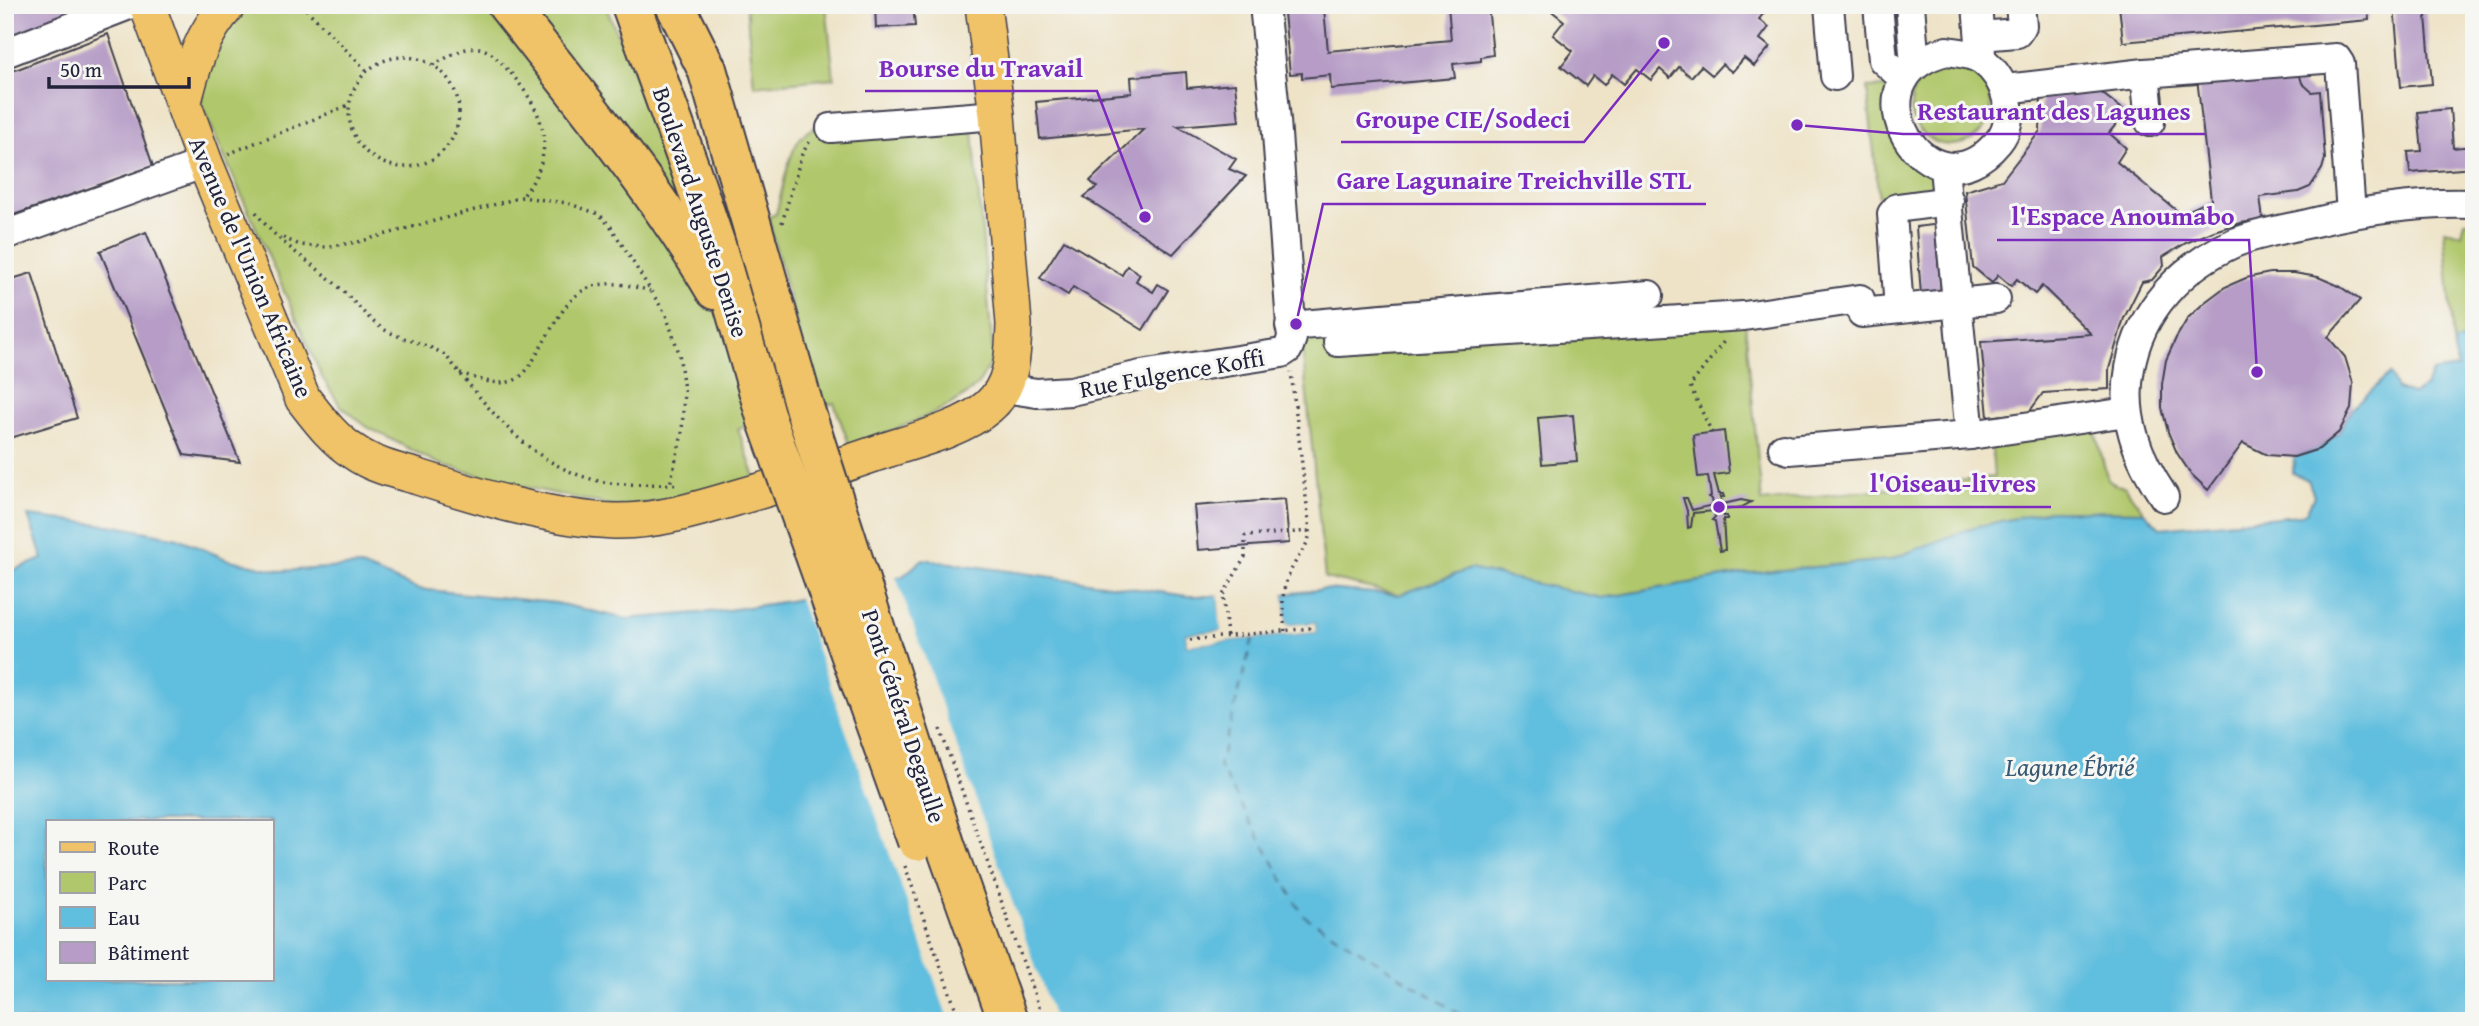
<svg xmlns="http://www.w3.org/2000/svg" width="2479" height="1026" viewBox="0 0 2479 1026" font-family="'Gentium Book Plus',serif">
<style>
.green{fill:#b1c76c;stroke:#6a7454;stroke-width:2}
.water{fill:#60bede;stroke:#41708c;stroke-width:2;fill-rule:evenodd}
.pier{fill:#eee3c7}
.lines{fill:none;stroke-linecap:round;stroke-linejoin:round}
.ferry{stroke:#385974;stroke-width:2;stroke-dasharray:9 7;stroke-linecap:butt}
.building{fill:#b69cc6}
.minor-casing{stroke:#413f50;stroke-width:32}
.major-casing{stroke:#413f50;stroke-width:38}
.highway-casing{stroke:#413f50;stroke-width:42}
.path{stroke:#413f50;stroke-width:3.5;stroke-dasharray:2 5;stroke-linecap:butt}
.minor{stroke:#fff;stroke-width:28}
.major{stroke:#f0c369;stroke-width:35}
.highway{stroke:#f0c369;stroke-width:38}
.highway-bridge-casing{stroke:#413f50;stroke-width:42;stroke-linecap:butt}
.path-bridge{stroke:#413f50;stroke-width:3.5;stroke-dasharray:2 5;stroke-linecap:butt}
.highway-bridge{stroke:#f0c369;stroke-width:38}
.labels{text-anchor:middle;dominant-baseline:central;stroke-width:6;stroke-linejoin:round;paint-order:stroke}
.street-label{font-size:24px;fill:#22223b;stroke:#f6f6f2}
.water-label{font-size:26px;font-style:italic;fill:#385974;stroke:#f6f6f2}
.leader{fill:none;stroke:#7b2cbf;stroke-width:2.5}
.callout-dot{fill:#7b2cbf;stroke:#f6f6f2;stroke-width:2.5}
.callout-label{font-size:26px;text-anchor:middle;font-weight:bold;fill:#7b2cbf;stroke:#f6f6f2;stroke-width:6;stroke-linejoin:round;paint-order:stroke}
</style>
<rect width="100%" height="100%" fill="#f6f6f2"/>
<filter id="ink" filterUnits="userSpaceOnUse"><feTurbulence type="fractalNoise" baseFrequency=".0143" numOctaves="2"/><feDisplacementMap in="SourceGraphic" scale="14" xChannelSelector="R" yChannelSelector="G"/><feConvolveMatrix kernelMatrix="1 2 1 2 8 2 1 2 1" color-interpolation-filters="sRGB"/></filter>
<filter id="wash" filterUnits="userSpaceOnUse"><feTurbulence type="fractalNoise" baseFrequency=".00686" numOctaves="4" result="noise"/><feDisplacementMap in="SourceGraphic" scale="28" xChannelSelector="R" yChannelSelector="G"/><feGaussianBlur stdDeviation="1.57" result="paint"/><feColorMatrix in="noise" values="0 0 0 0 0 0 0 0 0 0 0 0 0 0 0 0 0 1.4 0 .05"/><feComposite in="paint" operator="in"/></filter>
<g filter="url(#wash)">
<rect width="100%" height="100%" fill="#eee3c7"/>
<g class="green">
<path d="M235,5H605L653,116L723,318L755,424L738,429L756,480L705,496L617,507L511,484L437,463L367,427L340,405L322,377L202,106L200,77Z"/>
<path d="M746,5H826L834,78L754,86Z"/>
<circle cx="1951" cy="105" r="40"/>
<path d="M1888,87L1937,172L1938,194L1879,200L1867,88Z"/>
<path d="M971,109L993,355C989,365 985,375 978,384C952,412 885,432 850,447L834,403L818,407L768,217L776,214C782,193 787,158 799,140C804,132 813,128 821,124Z"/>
<path d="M2465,221H2474V335L2454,343L2444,230L2462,234Z"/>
<path d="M1743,301L1762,502L1994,477L1991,439L2093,423L2108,480L2116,485L2125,487L2144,512L2049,511L1974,527L1889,560L1741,574L1602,598L1470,569L1399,595L1325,578L1301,336Z"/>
</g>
<path class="water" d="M2474,335V1021H5V573L43,559L28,516L116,526L178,538L226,559L279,571L361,566L418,589L556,603L627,619L721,611L789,601L903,576L923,559L1188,596H1218L1222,631L1186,634L1187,645L1316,632L1315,623L1287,625L1284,594L1325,589L1399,595L1470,569L1602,598L1741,574L1889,560L1974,527L2049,511L2144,512L2160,528L2300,515L2307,511L2314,496L2308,480L2293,473L2294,457L2319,449L2339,432L2351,409L2390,374L2397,389L2412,394L2426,387L2432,372L2457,368L2454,343ZM47,821H271V979H47Z"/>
<g class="pier">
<path d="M895,574L1055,1021H949L798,596Z"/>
<path d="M1281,594H1284L1287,625L1315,623L1316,632L1187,645L1186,634L1221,631L1218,596L1222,595L1225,633L1189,638L1190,641L1312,629V626L1285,628Z"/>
</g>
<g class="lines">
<path class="ferry" d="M1253,638L1219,766L1303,915L1471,1021"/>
</g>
<g id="blocks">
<g class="building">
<path d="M5,5H72L75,13L5,39Z"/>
<path d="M875,5H913L915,26L876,28Z"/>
<path d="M1278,5H1318V10L1324,9L1328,51L1451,40L1448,5H1488L1493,55L1481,57V61L1453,64L1455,78L1331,89L1330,75L1302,78V73L1290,74L1284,13L1279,14Z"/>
<path d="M1550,5H1764L1768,8L1759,19L1769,27L1760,39L1770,47L1754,66L1744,58L1732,72L1722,64L1712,75L1701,66L1691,77L1679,67L1670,78L1660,69L1651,80L1637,69L1624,84L1612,74L1604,85L1593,76L1586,86L1561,66L1573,51L1553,35L1564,21L1548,8Z"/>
<path d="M2119,5H2368L2369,20L2123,42Z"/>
<path d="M2394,5H2425L2432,84L2401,87Z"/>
<path d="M108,34L153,166L5,218V74Z"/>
<path d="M2298,69L2302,83L2312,92L2320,91L2325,159L2322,169L2310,187L2298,192L2260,197L2263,220L2240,223L2214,231L2186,243L2163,257L2164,266L2152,280L2142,282L2124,318L2109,369V389L2043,393L2029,412L1988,417L1981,342L2091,334L2042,286L2035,294L2017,279L2011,286L1998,275L1992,283L1973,267L1965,191L2002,180L2040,131L2041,98L2099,91L2126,112L2109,133L2126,148L2117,162L2181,214L2211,200L2197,78Z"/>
<path d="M1186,72L1187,88L1235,84L1239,121L1177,126L1236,159L1229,169L1246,176L1173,254L1084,197L1097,187L1090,181L1144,129L1040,139L1036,102L1132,93L1131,77Z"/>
<path d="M2450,109L2453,148L2474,146V168L2410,173L2408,152L2422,151L2418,112Z"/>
<path d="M1941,224L1943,239H1936L1941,293L1921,295L1916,227Z"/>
<path d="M146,232L240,462L184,455L100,251Z"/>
<path d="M1064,240L1122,275L1127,266L1140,274L1136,281L1153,292L1158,284L1168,290L1143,330L1073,287L1068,295L1040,278Z"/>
<path d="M32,273L77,418L7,439L5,281Z"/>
<path d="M2270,273H2294L2318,277L2339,286L2360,300L2328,337L2345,357L2353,383L2351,409L2339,432L2319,449L2294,457L2267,455L2243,443L2208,490L2191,474L2177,453L2168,432L2162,408V384L2166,360L2176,338L2188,318L2205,302L2225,287L2246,278Z"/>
<path d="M1573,415L1577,461L1542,464L1538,418Z"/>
<path d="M1724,431L1729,473L1714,475L1719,494H1723L1724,497H1720L1723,504L1741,500L1751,502L1742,507L1724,510L1723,516H1727V519H1723L1725,550L1720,551L1715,521L1712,520L1715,517L1714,511L1693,513L1691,527L1688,528L1687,511L1683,498H1687L1692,510L1713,505L1712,499L1709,497L1711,496L1708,476L1698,477L1693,435Z"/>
<path d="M1285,499L1289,543L1198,550L1194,506Z"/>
</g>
</g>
</g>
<g filter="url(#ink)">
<use href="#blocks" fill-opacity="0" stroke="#413f50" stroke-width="2"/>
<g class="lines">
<defs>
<g id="minor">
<path d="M1829,5L1835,76"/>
<path d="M1878,5L1883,60L1904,79"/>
<path d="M1910,5L1915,65"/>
<path d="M1977,5L1981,54"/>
<path d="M1980,36L2017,33L2022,26L2020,5"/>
<path d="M1947,51C1959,53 1973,53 1983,61C2007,79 2018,118 1998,142C1929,225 1840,76 1947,51Z"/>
<path d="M5,53L129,5"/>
<path d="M2145,73L2150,122"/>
<path d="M2005,89L2145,73L2336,58L2340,64L2351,213"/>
<path d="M831,128L997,115"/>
<path d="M1944,168L1970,435"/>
<path d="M5,235L205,163"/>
<path d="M1899,309L1892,214L1897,208L1949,201"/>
<path d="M1862,313L1996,299"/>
<path d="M1290,326L1649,295"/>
<path d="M1338,342L1744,316L1860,299"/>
<path d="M1004,388L1037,393L1071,391L1141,375L1282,353L1288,349L1292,338L1276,120L1264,5"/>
<path d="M1783,448L1789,450L1970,435L2127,412"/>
<path d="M2164,497C2137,457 2121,416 2130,368C2140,310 2181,267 2234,243C2258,233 2286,229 2311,223C2364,210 2419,202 2474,204"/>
</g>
<g id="major">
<path d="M147,5L205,163L303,399C318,418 333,439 354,452C372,465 396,471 418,477C477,496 552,519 614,521C656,522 699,509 739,497C788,483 837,467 886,450C917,440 962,429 988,407C1013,386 1013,354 1014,324L997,115L983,5"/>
<path d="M184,101C194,62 201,36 228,5"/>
</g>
<g id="highway">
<path d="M507,5C579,97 656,189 715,290"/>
<path d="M631,5L691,171L716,245L767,421"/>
<path d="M675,5L707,69L805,410"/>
</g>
</defs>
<use href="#minor" class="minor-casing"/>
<use href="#major" class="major-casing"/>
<use href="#highway" class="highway-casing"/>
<g class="path">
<path d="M306,9L367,71"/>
<circle cx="404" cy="112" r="55"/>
<path d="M433,65C447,58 463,46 479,48C491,50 501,63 509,71C545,112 559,151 522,197"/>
<path d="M228,154L349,105"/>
<path d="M256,212C276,243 315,264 341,289C353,300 364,314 376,324C396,340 425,341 446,356C491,411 529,466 603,482C627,486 655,483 679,485"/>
<path d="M782,223L802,154L811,139"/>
<path d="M283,238L300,245L323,247L358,242L522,197L567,203L599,214L611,227L666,315L679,353L684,390L682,434L670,484"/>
<path d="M460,373C476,378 491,385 508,382C521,380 529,368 535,357C568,302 576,268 650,291"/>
<path d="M1712,433L1690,386L1725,340"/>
<path d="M1285,631C1282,601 1280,588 1296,561C1302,550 1309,544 1310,531L1291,372"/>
<path d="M1227,636L1223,595L1245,557V536L1310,531"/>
<path d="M1190,640L1311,628"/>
</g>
<use href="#minor" class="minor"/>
<use href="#major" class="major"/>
<use href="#highway" class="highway"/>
<defs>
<g id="highway-bridge">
<path d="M805,410L946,847L1008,1021"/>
<path d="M767,421L917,841"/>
</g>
</defs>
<use href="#highway-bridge" class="highway-bridge-casing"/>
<g class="path-bridge">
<path d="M940,729L1044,1021"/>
<path d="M905,866L960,1021"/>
</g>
<use href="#highway-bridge" class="highway-bridge"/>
</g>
</g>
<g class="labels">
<g class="street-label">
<text transform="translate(701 212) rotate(72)">Boulevard Auguste Denise</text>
<text transform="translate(251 267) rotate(67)">Avenue de l'Union Africaine</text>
<text transform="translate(1172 373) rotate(-10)">Rue Fulgence Koffi</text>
<text transform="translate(904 716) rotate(72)">Pont Général Degaulle</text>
</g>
<g class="water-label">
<text x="2070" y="766">Lagune Ébrié</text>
</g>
</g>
<path class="leader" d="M1145 217L1097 91H865M1797 125L1903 134H2205M1664 43L1584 142H1341M1296 324L1323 204H1706M2257 372L2249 240H1997M1719 507L1856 507H2051"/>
<g class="callout-dot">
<circle cx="1145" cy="217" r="7"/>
<circle cx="1797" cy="125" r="7"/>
<circle cx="1664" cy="43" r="7"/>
<circle cx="1296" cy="324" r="7"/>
<circle cx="2257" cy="372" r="7"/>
<circle cx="1719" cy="507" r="7"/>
</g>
<g class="callout-label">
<text x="981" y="77">Bourse du Travail</text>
<text x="2054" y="120">Restaurant des Lagunes</text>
<text x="1463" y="128">Groupe CIE/Sodeci</text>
<text x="1514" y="189">Gare Lagunaire Treichville STL</text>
<text x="2123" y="225">l'Espace Anoumabo</text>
<text x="1953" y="492">l'Oiseau-livres</text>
</g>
<rect width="2479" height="1026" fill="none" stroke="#f6f6f2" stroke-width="28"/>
<rect x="46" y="820" width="228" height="161" fill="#f6f6f2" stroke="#a1a1a9" stroke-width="2"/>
<rect x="60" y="842" width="35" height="10" fill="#f0c369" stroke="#a1a1a9" stroke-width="2"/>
<text x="108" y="855" font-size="21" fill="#22223b">Route</text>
<rect x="60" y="872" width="35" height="21" fill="#b1c76c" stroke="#a1a1a9" stroke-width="2"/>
<text x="108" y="890" font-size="21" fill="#22223b">Parc</text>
<rect x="60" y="907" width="35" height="21" fill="#60bede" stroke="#a1a1a9" stroke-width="2"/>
<text x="108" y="925" font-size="21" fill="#22223b">Eau</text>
<rect x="60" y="942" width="35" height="21" fill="#b69cc6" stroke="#a1a1a9" stroke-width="2"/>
<text x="108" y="960" font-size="21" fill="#22223b">Bâtiment</text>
<path d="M49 77v10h140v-10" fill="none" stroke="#22223b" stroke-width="3.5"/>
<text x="60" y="77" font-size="21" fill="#22223b" stroke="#f6f6f2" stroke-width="5" paint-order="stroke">50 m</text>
</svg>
